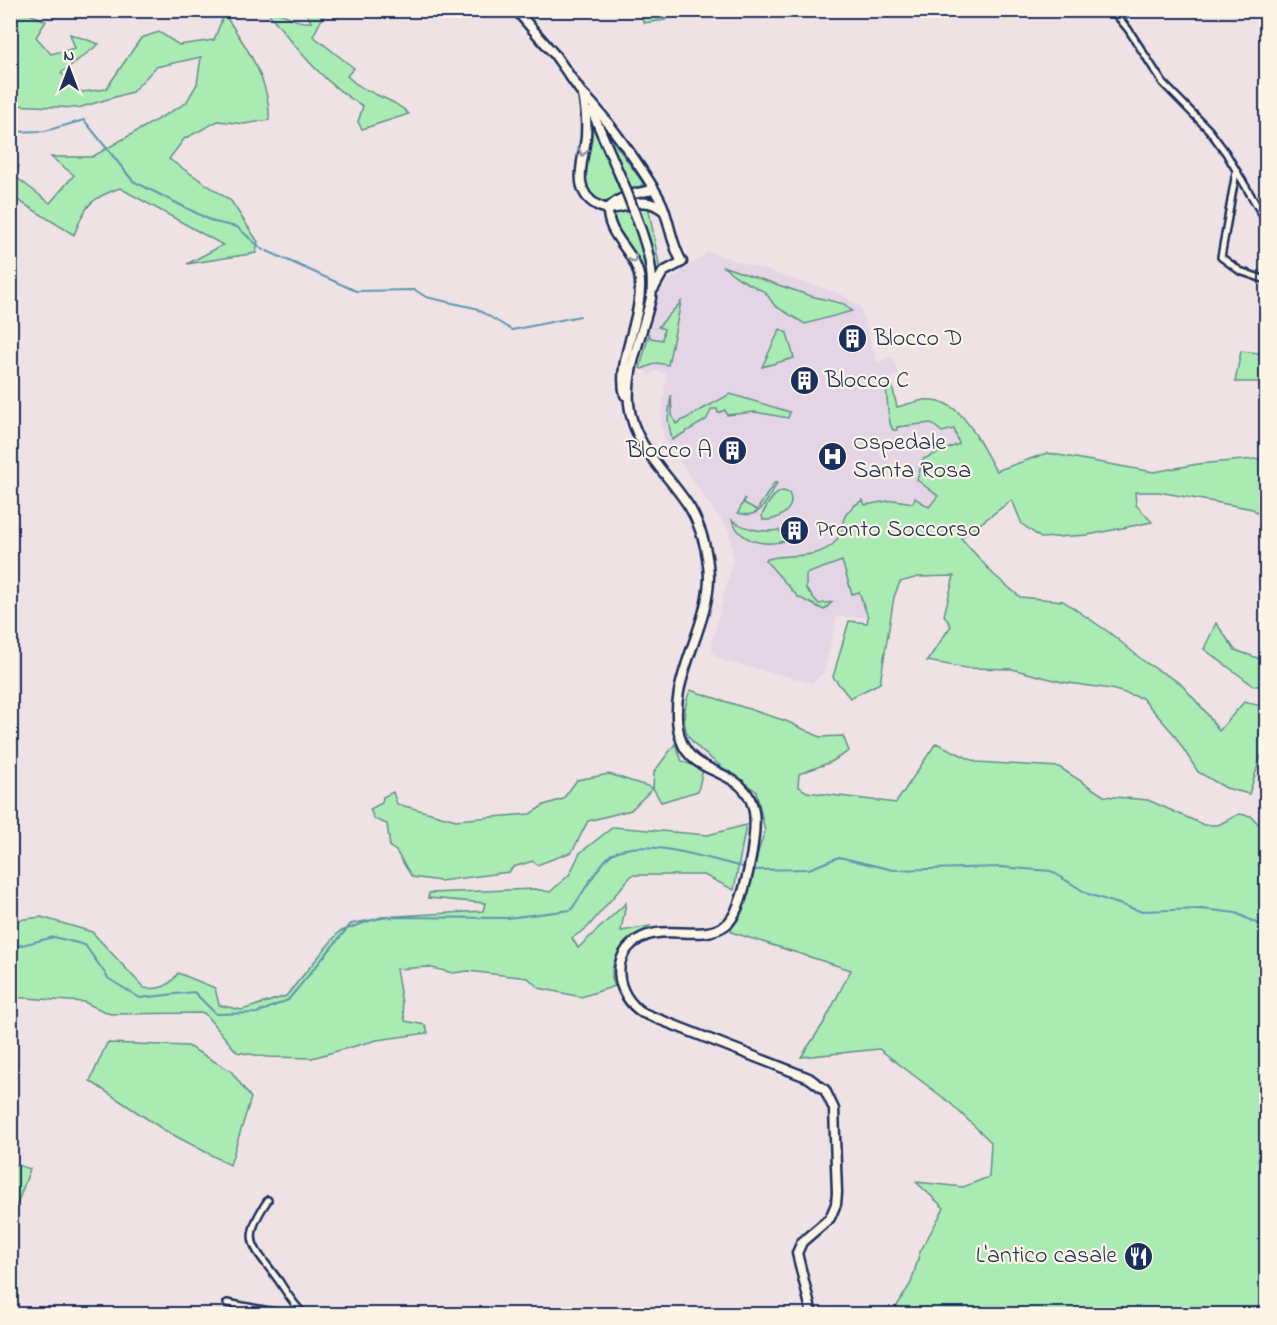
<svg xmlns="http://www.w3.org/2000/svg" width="1277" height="1325" viewBox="0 0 1277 1325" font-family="'Indie Flower',sans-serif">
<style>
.built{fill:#e4d5e5}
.green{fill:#aaebb4;stroke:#628d89;stroke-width:1.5}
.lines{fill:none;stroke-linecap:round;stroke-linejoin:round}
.stream{stroke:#5f97af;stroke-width:2}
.minor-casing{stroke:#1b2f5e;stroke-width:10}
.secondary-casing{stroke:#1b2f5e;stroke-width:13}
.minor{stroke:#fcf5e5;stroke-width:5}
.secondary{stroke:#fcf5e5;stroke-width:8}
.secondary-bridge-casing{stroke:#1b2f5e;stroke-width:13;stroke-linecap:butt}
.secondary-bridge{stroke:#fcf5e5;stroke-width:8}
.oneway{stroke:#8c92a2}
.labels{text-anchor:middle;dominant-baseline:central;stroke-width:4.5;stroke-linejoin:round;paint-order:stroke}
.poi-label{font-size:24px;fill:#1b2f5e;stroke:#fcf5e5;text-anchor:start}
</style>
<rect width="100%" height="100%" fill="#eee2e5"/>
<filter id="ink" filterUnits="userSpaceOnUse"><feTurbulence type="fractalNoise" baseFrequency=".0167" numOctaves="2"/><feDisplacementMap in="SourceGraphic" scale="12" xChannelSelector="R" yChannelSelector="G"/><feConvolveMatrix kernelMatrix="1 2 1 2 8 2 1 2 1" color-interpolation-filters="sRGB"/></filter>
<g filter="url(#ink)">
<path class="built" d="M708,252L841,294L860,307L877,362L893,357L899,375L890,379L897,407L925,400L947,404L962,415L955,506L846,516L860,553L861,598L868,617H837L824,672L813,683L724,661L712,653V641L733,560L729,531L666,443L660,423L667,373L655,371L650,375L640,368L657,296L664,285Z"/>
<g class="green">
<path d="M11,10L23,11L46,21L36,37L51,54L75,48L70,34L99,44L61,73L82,92L106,89L141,38L159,32L179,45L214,40L224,14C245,44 271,82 269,120L244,124L218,121L184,139L169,159L231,201L258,242L256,253L187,264L223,245L120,188C90,198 85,206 74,235L11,196V163L19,166L16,177L50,203L74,175L51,157H92L186,103L197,84L201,57L156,67L132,92L78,108L11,105Z"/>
<path d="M267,11C284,10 293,24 311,22L305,11H326L313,36L354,68L347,76C365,95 391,96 409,114L362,129L358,122L363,106C324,85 294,45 267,11Z"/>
<path d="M639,11H664L665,20L644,23Z"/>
<path d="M589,117L628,184L606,131L643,183L639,189L606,204C572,199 587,141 589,117Z"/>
<path d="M648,205L660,270L656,273L651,245L640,210L631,212C648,259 654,281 638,329C643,306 647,276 635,255C626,240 616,232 611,215L613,211Z"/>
<path d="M722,266L811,296L844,304L852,311L805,324L775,306L765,292L740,279Z"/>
<path d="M681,302L668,365L657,363L642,369L640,368L649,334L651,338L662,340L664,329L658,327Z"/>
<path d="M780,329L787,333L794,358L762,367Z"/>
<path d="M1241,351L1266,354V382H1235Z"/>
<path d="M891,381L897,407C906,405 916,401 924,400C964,397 979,444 996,471L1047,453L1154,472L1198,464L1266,458V522L1253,509L1159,492H1135L1136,505L1152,522L1088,535L1041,538L1022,524L1012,500L961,538L993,574L1020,597L1063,601L1110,633L1146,663L1180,683L1205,711L1219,731L1244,702L1266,707V753L1261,756L1249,794L1226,788L1198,772L1173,733L1142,698L1111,689L1062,682L1012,669L966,668L927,661L951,626L944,615L954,576L918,577L900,582L894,597L880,683L850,698L833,677L849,621L867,623L868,617L859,592L852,594L842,561L806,574V589L819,604L832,602L824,610L798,597L765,560C785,552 815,561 833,544C849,528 833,517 863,500L865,505L894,500L913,503L915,498L929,507L938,496L917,480L923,459L959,444L954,429L942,432L931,423L897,427V430H893C887,422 888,400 886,388Z"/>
<path d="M730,394L790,412L788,418L755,412L727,415L725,410L718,413L717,409H712L706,420L672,440L668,420L671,395L672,415L676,424Z"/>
<path d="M775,482L777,483C767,500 761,521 738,513L745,498L744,503L757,510Z"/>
<path d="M783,491L789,493C797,509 778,521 763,520L762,515C767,506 772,494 783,491Z"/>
<path d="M732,520C744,529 764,533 779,530L788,540C766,547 741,543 732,520Z"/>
<path d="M1216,623L1235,650L1266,661V686H1254L1204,649Z"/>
<path d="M690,690L786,721L820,737L843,736L849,751L831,762L799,774L798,786L807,792L896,803L936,743L976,762L1059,767L1104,796L1148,800L1204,825H1218L1239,814L1251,816L1266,832V1314H892L911,1283L920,1252L944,1208L916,1182L963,1187L989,1177L991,1142L949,1102L879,1049L801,1057L823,1024L851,970L731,932L765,831L756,791C739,779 699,753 689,737C681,723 685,704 690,690Z"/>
<path d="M675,744L682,761L703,769L698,791L661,802L653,788L631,810L588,821L572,852L537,865L533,861L513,867L509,872L440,881L412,877L396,851L390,847L387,824L374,819L370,809L382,803L383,797L393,792L397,804L456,820L530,814L544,805L563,799L577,780L609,774L653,788L654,772Z"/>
<path d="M746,825L734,890L704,875H632L587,928L572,938L578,948L626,903L621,931L650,926C644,934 634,935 627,942C616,952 607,973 615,986L581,997L539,988L528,978L468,971L453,973L428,967L396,969L405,1021L425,1025L428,1033L377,1040L312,1058L267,1057L237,1052L204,1013L110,1014L84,1002L11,997L10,921L41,917L92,932L144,988C160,990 169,987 178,973L215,988L219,1005L242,1010L286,996L339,932L381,917L483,911L485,903L428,898L429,893L535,889L550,892L569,875L580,853L613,827L708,835Z"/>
<path d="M107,1043L188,1046L231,1071L251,1098L230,1165L164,1130L90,1081Z"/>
<path d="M11,1163L30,1169L11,1221L10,1163Z"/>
</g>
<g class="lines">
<g class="stream">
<path d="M10,132L45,131L84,120L133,181L214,222L237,227L263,250"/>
<path d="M267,251L356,291L415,290L426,297L475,308L512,330L580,316"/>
<path d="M752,870L809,869L839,857L893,870L1001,867L1051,871L1088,894L1140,911L1202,909L1236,913L1266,928"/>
<path d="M10,948L54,937L85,945L109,979L140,998L194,992L216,1014L257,1013L288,1000L351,924L388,917L507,918L571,910C579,899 602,859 612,854C642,835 713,861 747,868"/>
</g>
<defs>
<g id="minor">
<path d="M1112,10L1128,29L1163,83L1209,130L1226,153L1266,221"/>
<path d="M1236,172L1221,257L1240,271L1266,280"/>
<path d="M268,1200C239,1242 254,1246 279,1281C287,1293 293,1304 304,1314"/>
<path d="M227,1303L286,1314"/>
</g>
<g id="secondary">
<path d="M516,10L555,55L586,99"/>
<path d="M583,94C603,113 651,180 662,204C670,223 671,244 682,262L663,272L654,288"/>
<path d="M583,95C586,109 587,123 586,137C584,160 570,190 597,205C620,218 638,189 664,211"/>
<path d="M592,111L624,185"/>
<path d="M634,211C645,240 655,268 651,298C643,332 626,369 629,404C633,447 669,474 690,508C702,529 708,553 709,577C709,631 663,686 681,740C694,779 747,766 754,812C758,834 744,910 727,924C704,942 669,925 643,937C608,953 615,995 643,1013L809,1078L825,1090L834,1109L837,1193L836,1204L830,1218L802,1242L797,1253L812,1314"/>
<path d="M625,395C616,362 642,320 640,282C638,252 607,238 608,209C618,196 639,192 654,190"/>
</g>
</defs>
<use href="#minor" class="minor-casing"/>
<use href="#secondary" class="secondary-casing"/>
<use href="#minor" class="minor"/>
<use href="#secondary" class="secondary"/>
<defs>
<path id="secondary-bridge" d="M624,185L634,211"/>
</defs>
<use href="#secondary-bridge" class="secondary-bridge-casing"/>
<use href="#secondary-bridge" class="secondary-bridge"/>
</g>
<defs><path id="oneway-chevron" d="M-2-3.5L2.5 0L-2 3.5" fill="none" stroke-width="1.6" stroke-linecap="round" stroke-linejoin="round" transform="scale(1.5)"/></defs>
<g class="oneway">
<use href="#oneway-chevron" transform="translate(583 152) rotate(102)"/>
<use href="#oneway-chevron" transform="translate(633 259) rotate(63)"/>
</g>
</g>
<defs>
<symbol id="building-disc" viewBox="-11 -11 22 22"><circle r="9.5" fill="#1b2f5e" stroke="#fcf5e5"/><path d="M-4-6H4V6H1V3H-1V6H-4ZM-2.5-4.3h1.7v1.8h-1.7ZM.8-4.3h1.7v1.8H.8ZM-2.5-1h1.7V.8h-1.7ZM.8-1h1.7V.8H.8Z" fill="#fff"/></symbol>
<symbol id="hospital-disc" viewBox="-11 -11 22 22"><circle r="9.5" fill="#1b2f5e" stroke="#fcf5e5"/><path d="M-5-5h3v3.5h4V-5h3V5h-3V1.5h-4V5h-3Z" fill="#fff"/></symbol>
<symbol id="restaurant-disc" viewBox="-11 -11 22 22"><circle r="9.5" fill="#1b2f5e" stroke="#fcf5e5"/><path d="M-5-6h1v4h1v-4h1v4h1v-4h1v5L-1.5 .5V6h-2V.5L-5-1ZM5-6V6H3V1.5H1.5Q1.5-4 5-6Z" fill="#fff"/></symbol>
</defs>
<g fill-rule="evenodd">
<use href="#building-disc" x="836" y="322" width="33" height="33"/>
<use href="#building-disc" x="788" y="364" width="33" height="33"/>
<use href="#building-disc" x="716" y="434" width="33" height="33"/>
<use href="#hospital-disc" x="816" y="440" width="33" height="33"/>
<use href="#building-disc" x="778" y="514" width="33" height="33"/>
<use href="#restaurant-disc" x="1122" y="1240" width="33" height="33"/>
</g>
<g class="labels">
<g class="poi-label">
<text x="874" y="339">Blocco D</text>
<text x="825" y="381">Blocco C</text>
<text x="853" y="443">Ospedale<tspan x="853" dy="28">Santa Rosa</tspan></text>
<text x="712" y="451" text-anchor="end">Blocco A</text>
<text x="816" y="530">Pronto Soccorso</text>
<text x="1117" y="1256" text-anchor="end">L'antico casale</text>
</g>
</g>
<rect width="1277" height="1325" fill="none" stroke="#fcf5e5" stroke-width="36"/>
<rect x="18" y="18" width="1241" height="1289" fill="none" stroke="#1b2f5e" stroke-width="2" filter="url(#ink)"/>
<g transform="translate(69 69)" stroke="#fcf5e5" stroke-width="4.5" paint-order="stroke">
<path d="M0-4.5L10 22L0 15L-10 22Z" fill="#1b2f5e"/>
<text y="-9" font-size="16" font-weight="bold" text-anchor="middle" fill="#1b2f5e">N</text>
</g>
</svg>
